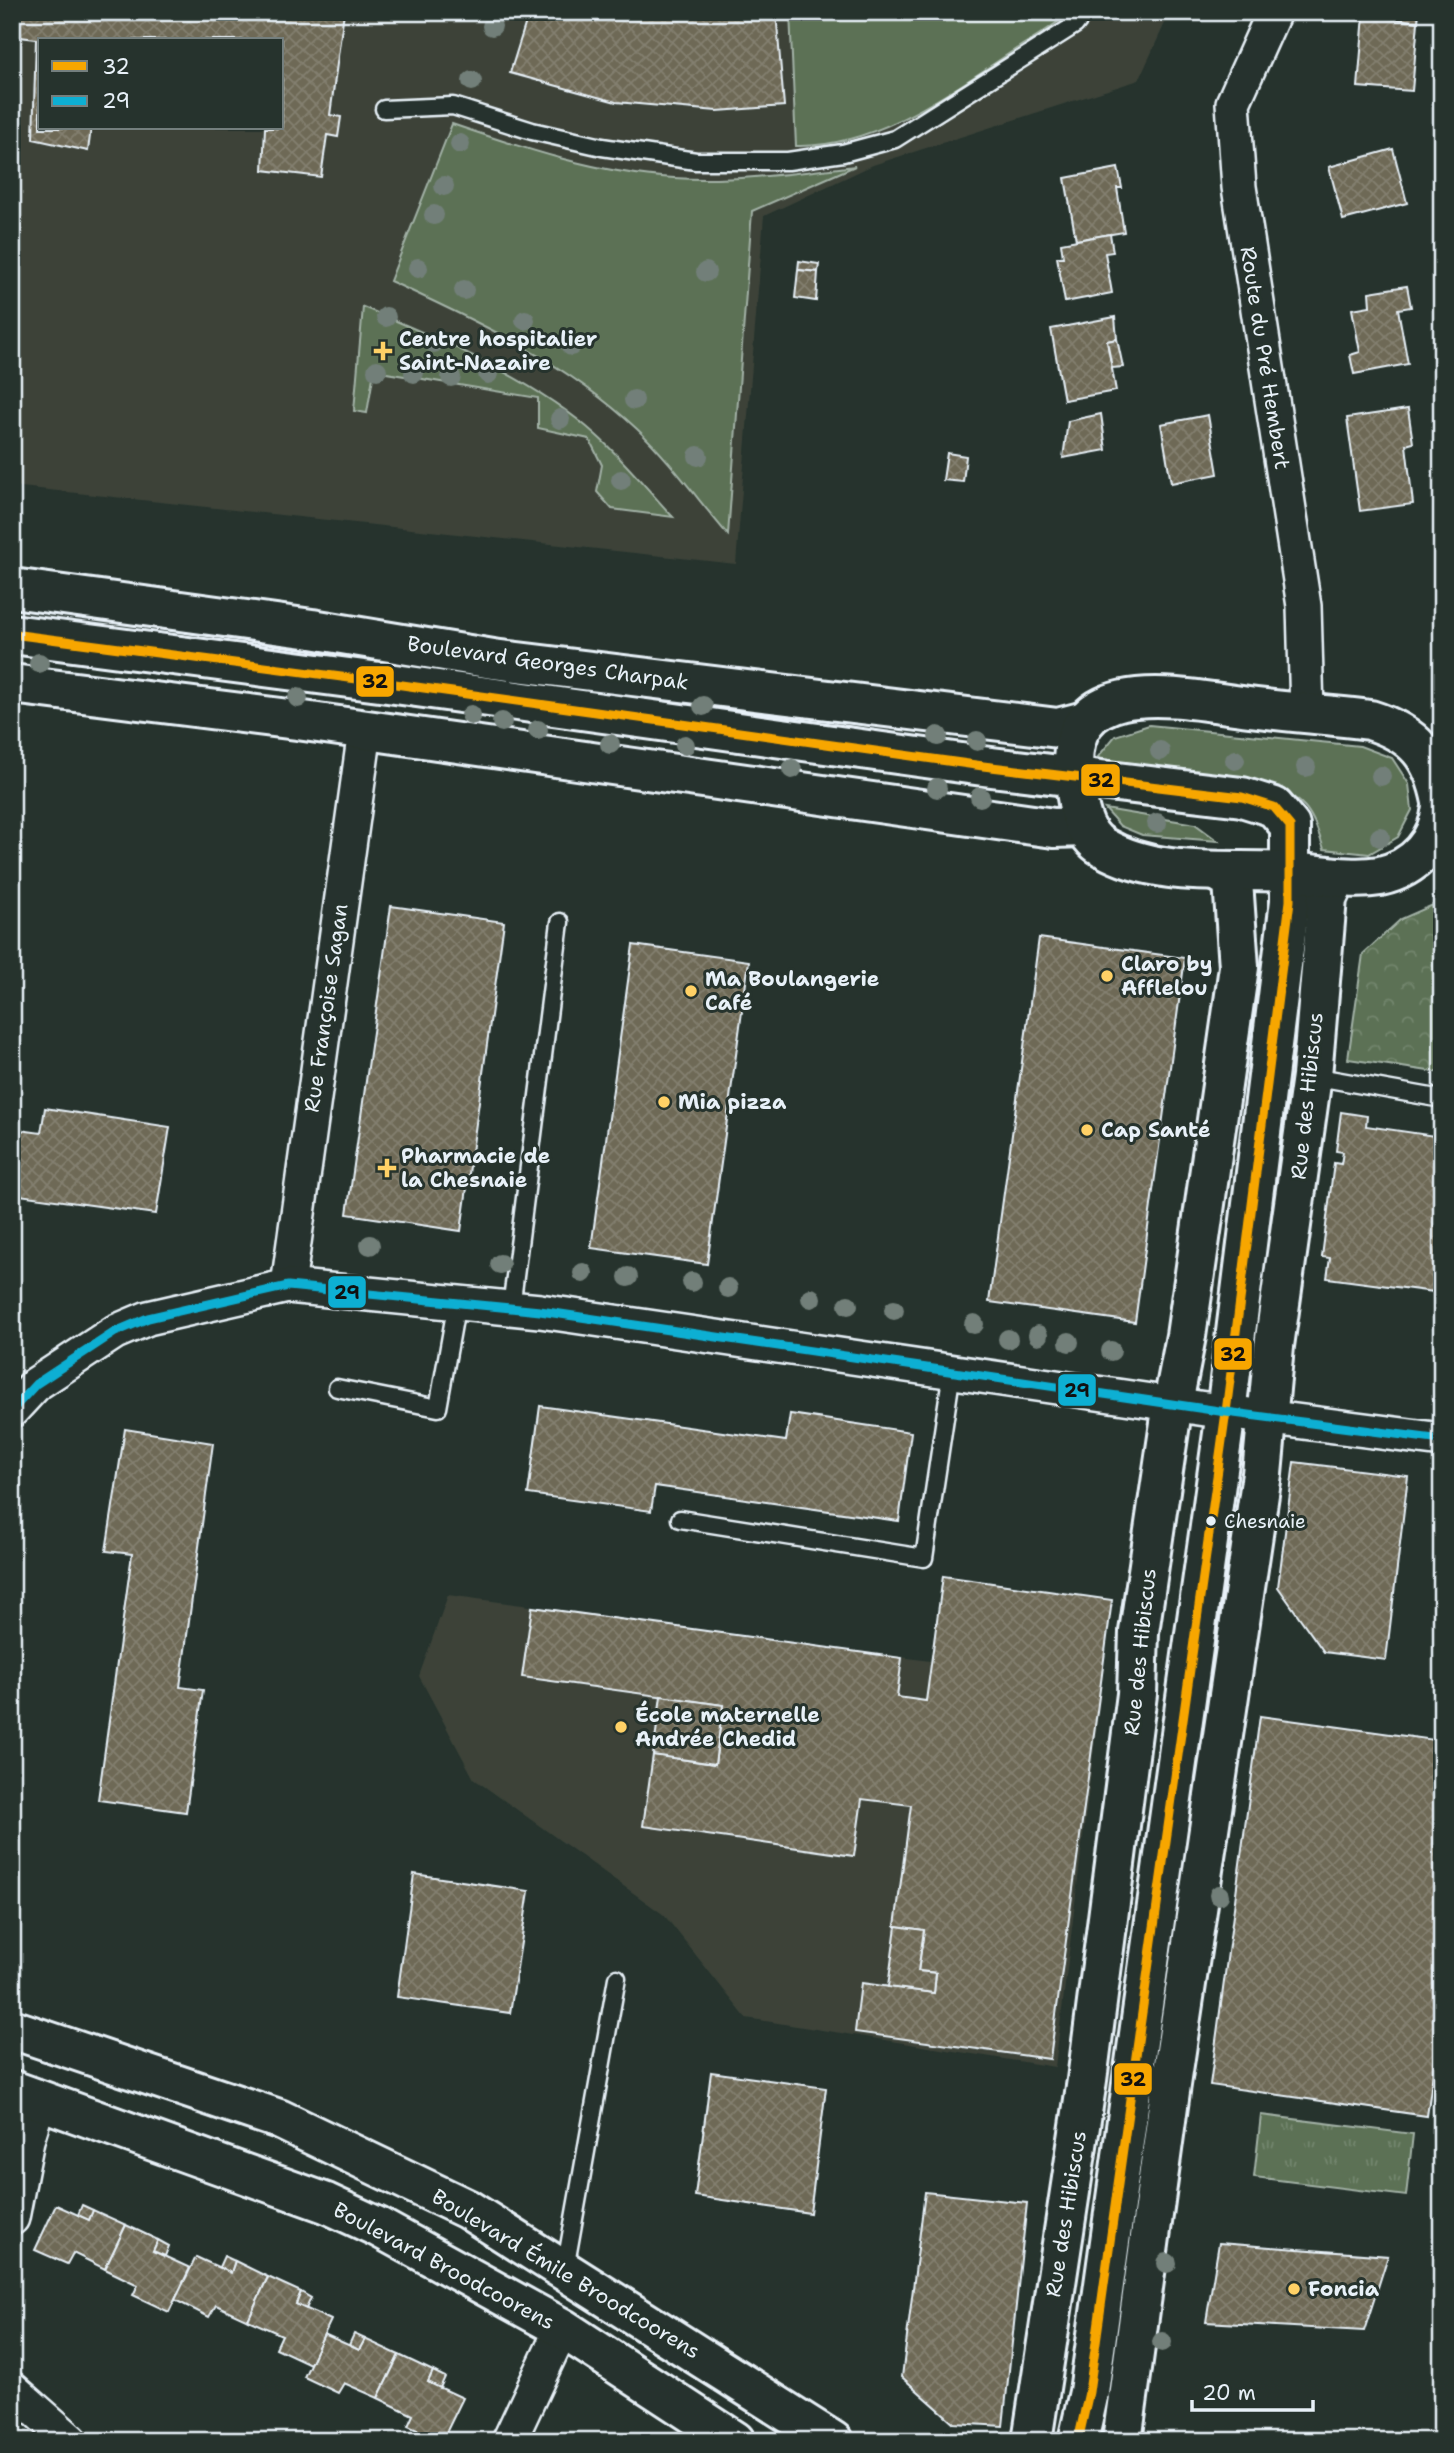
<svg xmlns="http://www.w3.org/2000/svg" width="1454" height="2453" viewBox="0 0 1454 2453" font-family="'Shantell Sans',sans-serif">
<style>
.built{fill:#3c4339;fill-rule:evenodd}
.grass{fill:#5c7155;stroke:#a2b1a6;stroke-width:2}
.forest{fill:url(#forest-crowns);stroke:#a2b1a6;stroke-width:2}
.park{fill:url(#park-tufts);stroke:#a2b1a6;stroke-width:2}
.building{fill:url(#building-cross-hatch);stroke:#e8f1f8;stroke-width:2}
.lines{fill:none;stroke-linecap:round;stroke-linejoin:round}
.service-casing{stroke:#e8f1f8;stroke-width:21}
.minor-casing{stroke:#e8f1f8;stroke-width:38}
.tertiary-casing{stroke:#e8f1f8;stroke-width:44}
.secondary-casing{stroke:#e8f1f8;stroke-width:44}
.service{stroke:#26332d;stroke-width:16}
.minor{stroke:#26332d;stroke-width:33}
.tertiary{stroke:#26332d;stroke-width:38}
.secondary{stroke:#26332d;stroke-width:38}
.bus-1-casing{stroke:#26332d;stroke-width:14}
.bus-2-casing{stroke:#26332d;stroke-width:14}
.bus-1{stroke:#f7a600;stroke-width:9}
.bus-2{stroke:#0dafd3;stroke-width:9}
.tree{fill:#727f79}
.poi-dot{fill:#ffd166;stroke:#26332d;stroke-width:2.5}
.bus-dot{fill:#e8f1f8;stroke:#26332d;stroke-width:2.5}
.labels{text-anchor:middle;dominant-baseline:central;stroke-width:6;stroke-linejoin:round;paint-order:stroke}
.bus-label{font-size:19px;fill:#e8f1f8;stroke:#26332d;text-anchor:start}
.poi-label{font-size:21px;font-weight:bold;fill:#e8f1f8;stroke:#26332d;text-anchor:start}
.street-label{font-size:21px;fill:#e8f1f8;stroke:#26332d}
.line-badge{stroke:#26332d;stroke-width:2.5}
.pale-badge-label{font-size:19px;text-anchor:middle;font-weight:bold;fill:#111}
</style>
<defs>
<pattern id="forest-crowns" width="20" height="18" patternUnits="userSpaceOnUse" patternTransform="scale(1.75)"><rect width="20" height="18" fill="#5c7155"/><path d="M2 6a3 3 0 1 1 6 0M12 15a3 3 0 1 1 6 0" fill="none" stroke="#73866e"/></pattern>
<pattern id="park-tufts" width="24" height="20" patternUnits="userSpaceOnUse" patternTransform="scale(1.75)"><rect width="24" height="20" fill="#5c7155"/><path d="M3 7l-1-3M5 7V3M7 7l1-3M15 17l-1-3M17 17v-4M19 17l1-3" fill="none" stroke="#73866e"/></pattern>
<pattern id="building-cross-hatch" width="8" height="8" patternUnits="userSpaceOnUse" patternTransform="scale(1.75)"><rect width="8" height="8" fill="#6e6956"/><path d="M0 0l8 8M0 8l8-8" fill="none" stroke="#837f6f"/></pattern>
</defs>
<rect width="100%" height="100%" fill="#26332d"/>
<filter id="ink" filterUnits="userSpaceOnUse"><feTurbulence type="fractalNoise" baseFrequency=".0143" numOctaves="2"/><feDisplacementMap in="SourceGraphic" scale="14" xChannelSelector="R" yChannelSelector="G"/><feConvolveMatrix kernelMatrix="1 2 1 2 8 2 1 2 1" color-interpolation-filters="sRGB"/></filter>
<g filter="url(#ink)">
<g class="built">
<path d="M12,12H1170L1139,80L873,165L764,216L736,564L12,486ZM40,40H282V128H40Z"/>
<path d="M943,1576L1112,1600L1055,2067L746,2018L664,1915L474,1779L419,1676L448,1595L930,1661Z"/>
</g>
<g class="grass">
<path d="M790,12H1069C1055,27 1033,38 1016,49C952,91 876,148 796,146Z"/>
<path d="M452,124C525,149 597,173 674,178C734,182 796,173 855,166L752,211L728,535C698,500 670,460 637,429C565,361 478,322 390,281Z"/>
<path d="M363,307C438,338 536,380 596,435C624,460 648,490 673,517L612,509L597,492L602,465L589,439L538,428V398L374,371L367,413L354,411Z"/>
<path d="M1149,725L1360,746L1392,758L1409,784L1412,810L1398,837L1369,854L1324,849C1312,813 1308,801 1272,786L1097,758L1115,736Z"/>
<path d="M1105,809L1195,824L1218,841L1142,835L1120,826Z"/>
</g>
<path class="forest" d="M1442,901V1073L1348,1059L1363,954L1401,919Z"/>
<path class="park" d="M1261,2115L1413,2134L1406,2196L1254,2177Z"/>
<g class="building">
<path d="M12,12H344L330,115L341,117L338,137L327,135L321,177L263,170L265,128H282V40H40V128H91L88,151L33,139L36,39L12,36Z"/>
<path d="M529,12H776L784,106L717,111L616,102L510,73Z"/>
<path d="M1373,12H1419L1418,22L1372,16Z"/>
<path d="M1364,15L1418,22L1412,91L1358,87Z"/>
<path d="M1393,149L1407,203L1343,220L1329,167Z"/>
<path d="M1118,168L1122,188H1117L1124,232L1076,240L1065,178Z"/>
<path d="M1110,234L1113,252L1105,253L1112,293L1065,302L1057,257H1063L1061,243Z"/>
<path d="M799,261L819,264L818,272L798,270Z"/>
<path d="M798,270L818,272L816,301L795,298Z"/>
<path d="M1407,286L1411,307L1398,309L1408,364L1354,374L1350,355L1360,352L1352,309L1370,306L1369,292Z"/>
<path d="M1115,317L1117,339L1107,341L1116,391L1064,400L1051,329Z"/>
<path d="M1117,339L1123,367L1112,368L1107,341Z"/>
<path d="M1408,409L1413,443L1406,445L1413,504L1360,511L1347,418Z"/>
<path d="M1101,414L1106,450L1063,458L1068,421Z"/>
<path d="M1208,415L1218,474L1171,483L1161,424Z"/>
<path d="M947,453L966,456L963,482L943,480Z"/>
<path d="M391,906L504,922L461,1231L347,1214Z"/>
<path d="M1039,938L1185,958L1135,1322L989,1302Z"/>
<path d="M633,945L749,961L707,1264L591,1248Z"/>
<path d="M45,1108L170,1127L156,1214L12,1194V1129L41,1133Z"/>
<path d="M1341,1112L1367,1116L1366,1126L1442,1137V1293L1327,1278L1330,1258L1322,1257L1334,1163L1341,1164L1343,1152L1336,1151Z"/>
<path d="M540,1406L786,1441L790,1414L911,1432L899,1521L655,1486L651,1511L528,1494Z"/>
<path d="M125,1429L213,1443L180,1687L203,1690L186,1812L98,1800L132,1554L106,1551Z"/>
<path d="M1294,1462L1408,1476L1386,1660L1324,1652L1278,1587Z"/>
<path d="M943,1576L1112,1600L1050,2059L855,2032L861,1983L934,1993L936,1973L918,1971L924,1930L895,1926L911,1805L862,1799L854,1856L643,1826L653,1755L715,1764L723,1705L522,1677L532,1607L902,1658L897,1697L926,1701Z"/>
<path d="M661,1696L723,1705L715,1764L653,1755Z"/>
<path d="M1260,1716L1442,1741V2010L1427,2116L1210,2085Z"/>
<path d="M414,1874L529,1891L510,2013L397,1997Z"/>
<path d="M896,1926L924,1930L918,1971L936,1973L934,1993L888,1987Z"/>
<path d="M711,2072L826,2088L810,2213L695,2196Z"/>
<path d="M925,2192L1027,2203L1003,2426L954,2423L902,2377Z"/>
<path d="M56,2205L89,2220L93,2210L126,2225L105,2269L73,2253L67,2264L35,2250Z"/>
<path d="M82,2205L93,2210L89,2220L78,2215Z"/>
<path d="M126,2225L158,2240L153,2251L190,2268L169,2312L133,2295L138,2285L105,2269Z"/>
<path d="M158,2240L169,2246L165,2256L153,2251Z"/>
<path d="M1219,2243L1388,2256L1364,2331L1206,2322Z"/>
<path d="M224,2256L235,2261L231,2273L219,2267Z"/>
<path d="M196,2257L231,2273L235,2261L268,2277L248,2320L216,2305L209,2317L175,2300Z"/>
<path d="M268,2277L301,2292L296,2304L331,2320L310,2364L276,2348L282,2335L248,2320Z"/>
<path d="M301,2292L311,2298L306,2309L296,2304Z"/>
<path d="M324,2334L359,2350L365,2339L399,2355L378,2398L344,2383L338,2393L304,2377Z"/>
<path d="M354,2334L365,2339L359,2350L349,2345Z"/>
<path d="M399,2355L433,2371L428,2382L463,2398L442,2441L408,2426L413,2415L378,2398Z"/>
<path d="M433,2371L445,2377L440,2388L428,2382Z"/>
</g>
<g class="lines">
<defs>
<g id="service">
<path d="M384,109L453,106L532,131L602,147L696,161H788L843,153L895,139L1075,25L1085,12"/>
<path d="M1312,1076L1442,1099"/>
<path d="M511,1308L560,922"/>
<path d="M337,1388L438,1408L457,1302"/>
<path d="M680,1519L924,1558L952,1371"/>
<path d="M565,2269L617,1978"/>
</g>
<g id="minor">
<path d="M1274,12L1233,103L1239,187L1304,606L1307,712"/>
<path d="M288,1286L365,731"/>
<path d="M12,1410L36,1384L115,1332L148,1318L288,1286L540,1311L1226,1412L1442,1440"/>
<path d="M12,2218L27,2140L40,2098"/>
<path d="M12,2389L71,2441"/>
<path d="M509,2441L562,2328"/>
</g>
<g id="tertiary">
<path d="M12,634L395,684L983,766L1242,797L1274,807L1290,826V901L1226,1412L1089,2392L1078,2441"/>
<path d="M12,2029L279,2119L467,2209L833,2441"/>
<path d="M12,2090L326,2203L378,2227L562,2328L735,2441"/>
<path d="M1032,2441L1087,2080L1137,1694L1139,1632L1173,1403L1186,1336L1239,967L1233,881L1217,871"/>
<path d="M1122,2441L1170,2091L1262,1474L1274,1346L1312,1076L1327,898L1337,877"/>
</g>
<g id="secondary">
<path d="M12,588L312,629L493,659L1058,728L1085,721"/>
<path d="M12,684L297,720L1054,828L1084,827"/>
<path d="M1442,802C1433,756 1415,734 1370,720C1329,715 1289,712 1249,707C1185,699 1062,669 1074,776C1077,800 1080,834 1103,847C1158,879 1228,868 1290,872C1319,874 1351,881 1380,876C1416,868 1438,842 1442,807"/>
</g>
</defs>
<use href="#service" class="service-casing"/>
<use href="#minor" class="minor-casing"/>
<use href="#tertiary" class="tertiary-casing"/>
<use href="#secondary" class="secondary-casing"/>
<use href="#service" class="service"/>
<use href="#minor" class="minor"/>
<use href="#tertiary" class="tertiary"/>
<use href="#secondary" class="secondary"/>
<defs>
<path id="bus-1" d="M12,634L395,684L983,766L1242,797L1274,807L1290,826V901L1226,1412L1089,2392L1078,2441"/>
<path id="bus-2" d="M12,1410L36,1384L115,1332L148,1318L288,1286L540,1311L1226,1412L1442,1440"/>
</defs>
<use href="#bus-1" class="bus-1-casing"/>
<use href="#bus-2" class="bus-2-casing"/>
<use href="#bus-1" class="bus-1"/>
<use href="#bus-2" class="bus-2"/>
</g>
<g class="tree">
<circle cx="492" cy="26" r="10"/>
<circle cx="472" cy="81" r="10"/>
<circle cx="460" cy="144" r="10"/>
<circle cx="444" cy="186" r="10"/>
<circle cx="434" cy="215" r="10"/>
<circle cx="418" cy="268" r="10"/>
<circle cx="706" cy="272" r="10"/>
<circle cx="464" cy="290" r="10"/>
<circle cx="386" cy="317" r="10"/>
<circle cx="525" cy="320" r="10"/>
<circle cx="434" cy="343" r="10"/>
<circle cx="571" cy="346" r="10"/>
<circle cx="377" cy="370" r="10"/>
<circle cx="414" cy="373" r="10"/>
<circle cx="488" cy="374" r="10"/>
<circle cx="451" cy="377" r="10"/>
<circle cx="634" cy="400" r="10"/>
<circle cx="560" cy="419" r="10"/>
<circle cx="698" cy="456" r="10"/>
<circle cx="621" cy="480" r="10"/>
<circle cx="39" cy="663" r="10"/>
<circle cx="298" cy="698" r="10"/>
<circle cx="703" cy="706" r="10"/>
<circle cx="471" cy="715" r="10"/>
<circle cx="502" cy="722" r="10"/>
<circle cx="538" cy="730" r="10"/>
<circle cx="938" cy="736" r="10"/>
<circle cx="977" cy="741" r="10"/>
<circle cx="610" cy="744" r="10"/>
<circle cx="685" cy="745" r="10"/>
<circle cx="1160" cy="751" r="10"/>
<circle cx="1235" cy="760" r="10"/>
<circle cx="1306" cy="767" r="10"/>
<circle cx="792" cy="769" r="10"/>
<circle cx="1381" cy="776" r="10"/>
<circle cx="937" cy="788" r="10"/>
<circle cx="980" cy="797" r="10"/>
<circle cx="1157" cy="823" r="10"/>
<circle cx="1380" cy="837" r="10"/>
<circle cx="370" cy="1245" r="10"/>
<circle cx="500" cy="1264" r="10"/>
<circle cx="583" cy="1273" r="10"/>
<circle cx="628" cy="1277" r="10"/>
<circle cx="692" cy="1282" r="10"/>
<circle cx="728" cy="1288" r="10"/>
<circle cx="811" cy="1298" r="10"/>
<circle cx="848" cy="1305" r="10"/>
<circle cx="894" cy="1310" r="10"/>
<circle cx="974" cy="1324" r="10"/>
<circle cx="1038" cy="1335" r="10"/>
<circle cx="1008" cy="1339" r="10"/>
<circle cx="1069" cy="1342" r="10"/>
<circle cx="1111" cy="1351" r="10"/>
<circle cx="1219" cy="1895" r="10"/>
<circle cx="1167" cy="2263" r="10"/>
<circle cx="1162" cy="2342" r="10"/>
</g>
</g>
<g class="poi-dot">
<path d="M379.5 340.5h7v7h7v7h-7v7h-7v-7h-7v-7h7z"/>
<circle cx="1107" cy="976" r="7"/>
<circle cx="691" cy="991" r="7"/>
<circle cx="664" cy="1102" r="7"/>
<circle cx="1087" cy="1130" r="7"/>
<path d="M383.5 1157.5h7v7h7v7h-7v7h-7v-7h-7v-7h7z"/>
<circle cx="621" cy="1727" r="7"/>
<circle cx="1294" cy="2289" r="7"/>
</g>
<circle class="bus-dot" cx="1211" cy="1521" r="6"/>
<g class="labels">
<g class="bus-label">
<text x="1224" y="1521">Chesnaie</text>
</g>
<g class="poi-label">
<text x="399" y="339">Centre hospitalier<tspan x="399" dy="24">Saint-Nazaire</tspan></text>
<text x="1121" y="964">Claro by<tspan x="1121" dy="24">Afflelou</tspan></text>
<text x="705" y="979">Ma Boulangerie<tspan x="705" dy="24">Café</tspan></text>
<text x="678" y="1102">Mia pizza</text>
<text x="1101" y="1130">Cap Santé</text>
<text x="401" y="1156">Pharmacie de<tspan x="401" dy="24">la Chesnaie</tspan></text>
<text x="635" y="1715">École maternelle<tspan x="635" dy="24">Andrée Chedid</tspan></text>
<text x="1308" y="2289">Foncia</text>
</g>
<g class="street-label">
<text transform="translate(1265 358) rotate(81)">Route du Pré Hembert</text>
<text transform="translate(548 663) rotate(8)">Boulevard Georges Charpak</text>
<text transform="translate(326 1008) rotate(-82)">Rue Françoise Sagan</text>
<text transform="translate(1307 1096) rotate(-84)">Rue des Hibiscus</text>
<text transform="translate(1140 1652) rotate(-84)">Rue des Hibiscus</text>
<text transform="translate(1066 2214) rotate(-81)">Rue des Hibiscus</text>
<text transform="translate(444 2266) rotate(28)">Boulevard Broodcoorens</text>
<text transform="translate(566 2274) rotate(31)">Boulevard Émile Broodcoorens</text>
</g>
</g>
<g class="line-badge">
<rect x="355" y="665" width="40" height="33" rx="7" fill="#f7a600"/>
<rect x="1080" y="763" width="41" height="34" rx="7" fill="#f7a600"/>
<rect x="327" y="1275" width="40" height="34" rx="7" fill="#0dafd3"/>
<rect x="1213" y="1337" width="40" height="34" rx="7" fill="#f7a600"/>
<rect x="1057" y="1373" width="40" height="34" rx="7" fill="#0dafd3"/>
<rect x="1113" y="2062" width="40" height="34" rx="7" fill="#f7a600"/>
</g>
<g class="pale-badge-label">
<text x="375" y="688">32</text>
<text x="1101" y="787">32</text>
<text x="347" y="1299">29</text>
<text x="1233" y="1361">32</text>
<text x="1077" y="1397">29</text>
<text x="1133" y="2086">32</text>
</g>
<rect width="1454" height="2453" fill="none" stroke="#26332d" stroke-width="42"/>
<rect x="21" y="21" width="1412" height="2411" fill="none" stroke="#e8f1f8" stroke-width="2.5" filter="url(#ink)"/>
<rect x="38" y="38" width="245" height="91" fill="#26332d" stroke="#747f7e" stroke-width="2"/>
<rect x="52" y="61" width="35" height="10" fill="#f7a600" stroke="#747f7e" stroke-width="2"/>
<text x="102" y="74" font-size="21" fill="#e8f1f8">32</text>
<rect x="52" y="96" width="35" height="10" fill="#0dafd3" stroke="#747f7e" stroke-width="2"/>
<text x="102" y="108" font-size="21" fill="#e8f1f8">29</text>
<path d="M1192 2400v10h121v-10" fill="none" stroke="#e8f1f8" stroke-width="3.5"/>
<text x="1202" y="2400" font-size="21" fill="#e8f1f8" stroke="#26332d" stroke-width="5" paint-order="stroke">20 m</text>
</svg>
